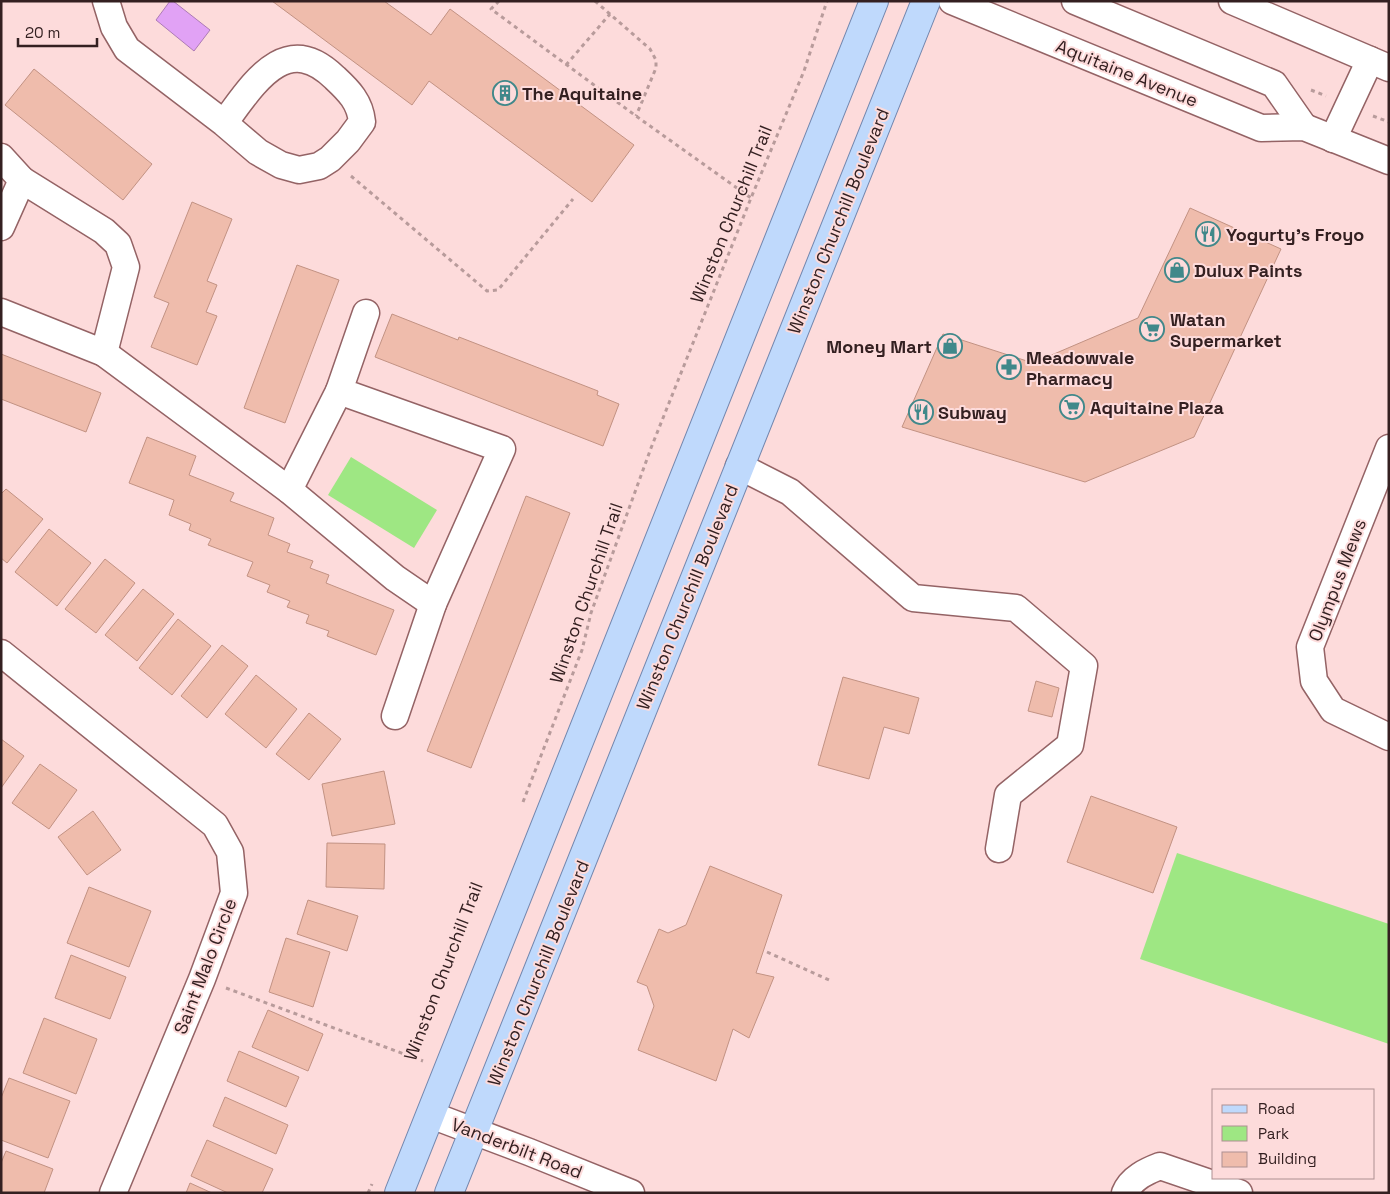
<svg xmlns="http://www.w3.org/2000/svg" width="1390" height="1194" viewBox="0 0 1390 1194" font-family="'Space Grotesk',sans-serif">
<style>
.green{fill:#9ee783}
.water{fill:#e1a2f5;stroke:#ad7bb5}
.building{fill:#efbcac;stroke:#c29283}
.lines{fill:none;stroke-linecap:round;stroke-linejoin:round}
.minor-casing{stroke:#946365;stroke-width:29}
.major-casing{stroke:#7387ae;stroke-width:30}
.path{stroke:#b89b9b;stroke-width:3;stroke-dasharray:4 4;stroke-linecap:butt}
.minor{stroke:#fff;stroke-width:26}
.major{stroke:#bfd9fc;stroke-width:28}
.labels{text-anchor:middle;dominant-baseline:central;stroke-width:4;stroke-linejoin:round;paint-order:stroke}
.street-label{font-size:18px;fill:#342021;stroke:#fddbdb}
.poi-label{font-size:18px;font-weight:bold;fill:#342021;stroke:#fddbdb;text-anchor:start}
</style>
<rect width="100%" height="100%" fill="#fddbdb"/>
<g class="green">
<path d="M351,457L437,510L414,548L328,495Z"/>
<path d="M1177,853L1389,924V1044L1140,959Z"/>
</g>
<path class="water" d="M170,1H173L210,30L194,51L156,20Z"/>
<g class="building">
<path d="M272,1H384L431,35L450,9L634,145L592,202L429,81L412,105Z"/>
<path d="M34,69L152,164L123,200L5,105Z"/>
<path d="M192,202L232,219L207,281L217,285L206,312L217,316L197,365L151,347L169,303L154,297Z"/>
<path d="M1190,208L1281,249L1194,437L1085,482L902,427L943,334L1033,363L1138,318Z"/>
<path d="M297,265L339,280L285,423L244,408Z"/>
<path d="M392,314L458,340L459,337L598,391L597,395L619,404L603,446L375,357Z"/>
<path d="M1,354L101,393L86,432L1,399Z"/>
<path d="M147,437L196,456L189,475L234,493L230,501L274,518L268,535L290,544L287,552L313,561L310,568L329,575L326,583L394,610L376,655L327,636L329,631L306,623L309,615L287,607L290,601L267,592L270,585L247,576L253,562L208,545L211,539L189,530L191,524L169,515L174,500L129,483Z"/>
<path d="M6,489L43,519L7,563L1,558V494Z"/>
<path d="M526,496L570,513L471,768L427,751Z"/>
<path d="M49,529L91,563L57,606L15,572Z"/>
<path d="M105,559L135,583L96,633L65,609Z"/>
<path d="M143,589L174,614L137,661L105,635Z"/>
<path d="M178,619L211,646L172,695L139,668Z"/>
<path d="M222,645L248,666L207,718L181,696Z"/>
<path d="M256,675L297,709L266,748L225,714Z"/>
<path d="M843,677L919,698L909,734L884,727L869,779L818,765Z"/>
<path d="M1036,681L1059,688L1052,717L1028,711Z"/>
<path d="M309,713L341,739L309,780L276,754Z"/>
<path d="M1,739L24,756L1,788Z"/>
<path d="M40,764L77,790L49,829L12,803Z"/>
<path d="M384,771L395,824L332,836L322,784Z"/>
<path d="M1091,796L1177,827L1153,893L1067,862Z"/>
<path d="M93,811L121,850L87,875L58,837Z"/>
<path d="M327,843L385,844L384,889L326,887Z"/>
<path d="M710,866L782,895L756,973L774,977L749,1038L733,1029L716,1081L638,1050L654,1006L647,986L637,982L659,929L668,933L686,925Z"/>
<path d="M89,887L151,911L129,967L67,943Z"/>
<path d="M308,900L358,916L347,951L297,934Z"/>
<path d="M286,938L330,952L313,1007L269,992Z"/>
<path d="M71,955L126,977L110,1019L55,998Z"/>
<path d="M268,1010L323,1034L308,1071L252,1047Z"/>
<path d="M44,1018L97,1039L76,1094L23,1073Z"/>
<path d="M239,1051L299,1077L286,1107L227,1081Z"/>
<path d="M9,1078L70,1101L48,1158L1,1140V1098Z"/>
<path d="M225,1097L288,1125L276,1154L213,1126Z"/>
<path d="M207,1140L273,1169L262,1193H228L191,1176Z"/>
<path d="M6,1151L53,1169L44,1193H1V1163Z"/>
<path d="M190,1183L212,1193H186Z"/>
</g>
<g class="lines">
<defs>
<g id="minor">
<path d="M106,1L114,27L127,49L224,123L258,152L281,165L299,170L319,166L330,159L348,141L362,122C360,102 349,91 335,78C285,29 253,85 224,123"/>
<path d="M952,1L1261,128L1304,127L1389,161"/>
<path d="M1075,1L1274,84L1304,127"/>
<path d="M1232,1L1389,68"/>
<path d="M1333,139L1370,60"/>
<path d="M1,157L22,180L1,227"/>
<path d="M22,180L104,231L118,244L126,267L104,353"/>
<path d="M1,312L104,353L289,490L395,578L433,604L502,449L339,391L366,313"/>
<path d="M1389,448L1310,647L1314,681L1333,710L1389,737"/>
<path d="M739,466L790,492L913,598L1016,608L1084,666L1070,745L1008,795L999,849"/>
<path d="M289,490L339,391"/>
<path d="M1,653L215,825L230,852L234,893L202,979L113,1193"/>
<path d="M395,716L433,604"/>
<path d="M431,1115L529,1152L631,1193"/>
<path d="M1125,1193C1131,1178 1147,1171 1160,1166L1239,1193"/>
</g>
<g id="major">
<path d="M399,1193L874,1"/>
<path d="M449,1193L926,1"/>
</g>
</defs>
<use href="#minor" class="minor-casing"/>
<use href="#major" class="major-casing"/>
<g class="path">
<path d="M499,1L491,9L636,116L751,198"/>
<path d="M595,1L650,49L656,60V68L636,116"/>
<path d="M566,65L610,14"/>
<path d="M1311,90L1326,96"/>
<path d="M1373,116L1389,122"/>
<path d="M351,176L487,291L498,290L573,199"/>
<path d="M523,802L582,650L591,613L651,448L751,198L804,71L827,1"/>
<path d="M767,952L829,980"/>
<path d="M226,988L423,1061"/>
<path d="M368,1193L372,1184"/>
</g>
<use href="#minor" class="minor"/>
<use href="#major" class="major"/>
</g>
<defs>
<symbol id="building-ring" viewBox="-11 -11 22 22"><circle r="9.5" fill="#fddbdb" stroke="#40888a" stroke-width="1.5"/><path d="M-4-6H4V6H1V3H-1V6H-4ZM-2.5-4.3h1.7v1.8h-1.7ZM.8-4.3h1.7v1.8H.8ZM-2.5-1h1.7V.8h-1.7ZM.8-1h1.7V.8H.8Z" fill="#40888a"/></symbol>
<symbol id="restaurant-ring" viewBox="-11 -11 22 22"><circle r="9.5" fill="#fddbdb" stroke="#40888a" stroke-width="1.5"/><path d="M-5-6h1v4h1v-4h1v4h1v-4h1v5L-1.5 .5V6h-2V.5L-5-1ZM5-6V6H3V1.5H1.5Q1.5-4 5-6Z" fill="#40888a"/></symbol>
<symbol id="shop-ring" viewBox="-11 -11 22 22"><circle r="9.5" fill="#fddbdb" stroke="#40888a" stroke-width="1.5"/><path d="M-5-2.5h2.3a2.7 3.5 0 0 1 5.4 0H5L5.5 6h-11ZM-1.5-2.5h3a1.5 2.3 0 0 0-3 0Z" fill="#40888a"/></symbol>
<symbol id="supermarket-ring" viewBox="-11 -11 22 22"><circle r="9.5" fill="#fddbdb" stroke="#40888a" stroke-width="1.5"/><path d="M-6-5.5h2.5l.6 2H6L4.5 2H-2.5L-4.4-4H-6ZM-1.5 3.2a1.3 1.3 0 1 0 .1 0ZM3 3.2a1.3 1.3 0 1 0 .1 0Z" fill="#40888a"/></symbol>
<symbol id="pharmacy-ring" viewBox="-11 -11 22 22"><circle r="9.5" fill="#fddbdb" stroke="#40888a" stroke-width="1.5"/><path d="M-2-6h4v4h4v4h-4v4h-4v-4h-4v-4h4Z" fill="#40888a"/></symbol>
</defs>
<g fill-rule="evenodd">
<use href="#building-ring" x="491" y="79" width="28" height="28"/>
<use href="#restaurant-ring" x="1194" y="220" width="28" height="28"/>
<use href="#shop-ring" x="1163" y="256" width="28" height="28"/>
<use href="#supermarket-ring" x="1138" y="315" width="28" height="28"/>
<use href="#shop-ring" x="936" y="332" width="28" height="28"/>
<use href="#pharmacy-ring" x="995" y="353" width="28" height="28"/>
<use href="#supermarket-ring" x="1058" y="393" width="28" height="28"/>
<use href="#restaurant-ring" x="907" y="398" width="28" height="28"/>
</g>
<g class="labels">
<g class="street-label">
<text transform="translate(1127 73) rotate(22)">Aquitaine Avenue</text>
<text transform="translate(731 214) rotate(-68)">Winston Churchill Trail</text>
<text transform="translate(838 221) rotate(-68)">Winston Churchill Boulevard</text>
<text transform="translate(1337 580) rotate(-69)">Olympus Mews</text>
<text transform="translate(586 593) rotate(-71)">Winston Churchill Trail</text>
<text transform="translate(687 597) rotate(-68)">Winston Churchill Boulevard</text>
<text transform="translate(205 966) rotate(-69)">Saint Malo Circle</text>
<text transform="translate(443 971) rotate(-69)">Winston Churchill Trail</text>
<text transform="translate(538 973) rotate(-68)">Winston Churchill Boulevard</text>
<text transform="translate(517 1148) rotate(21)">Vanderbilt Road</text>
</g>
<g class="poi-label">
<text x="522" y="93">The Aquitaine</text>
<text x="1226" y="234">Yogurty's Froyo</text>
<text x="1194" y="270">Dulux Paints</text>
<text x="1170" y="319">Watan<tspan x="1170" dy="21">Supermarket</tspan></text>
<text x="932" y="346" text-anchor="end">Money Mart</text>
<text x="1026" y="357">Meadowvale<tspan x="1026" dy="21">Pharmacy</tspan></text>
<text x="1090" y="407">Aquitaine Plaza</text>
<text x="938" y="412">Subway</text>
</g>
</g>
<rect width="1390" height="1194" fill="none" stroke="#342021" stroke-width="5"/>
<rect x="1212" y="1089" width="162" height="90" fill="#fddbdb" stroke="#ad9091"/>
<rect x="1222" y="1105" width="25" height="8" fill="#bfd9fc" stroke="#ad9091"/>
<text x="1258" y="1114" font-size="15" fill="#342021">Road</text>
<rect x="1222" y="1126" width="25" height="15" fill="#9ee783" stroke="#ad9091"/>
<text x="1258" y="1139" font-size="15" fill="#342021">Park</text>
<rect x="1222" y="1152" width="25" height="15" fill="#efbcac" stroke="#ad9091"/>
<text x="1258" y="1164" font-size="15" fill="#342021">Building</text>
<path d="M18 38v8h79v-8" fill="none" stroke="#342021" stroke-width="2.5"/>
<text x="25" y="38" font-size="15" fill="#342021" stroke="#fddbdb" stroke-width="4" paint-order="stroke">20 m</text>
</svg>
